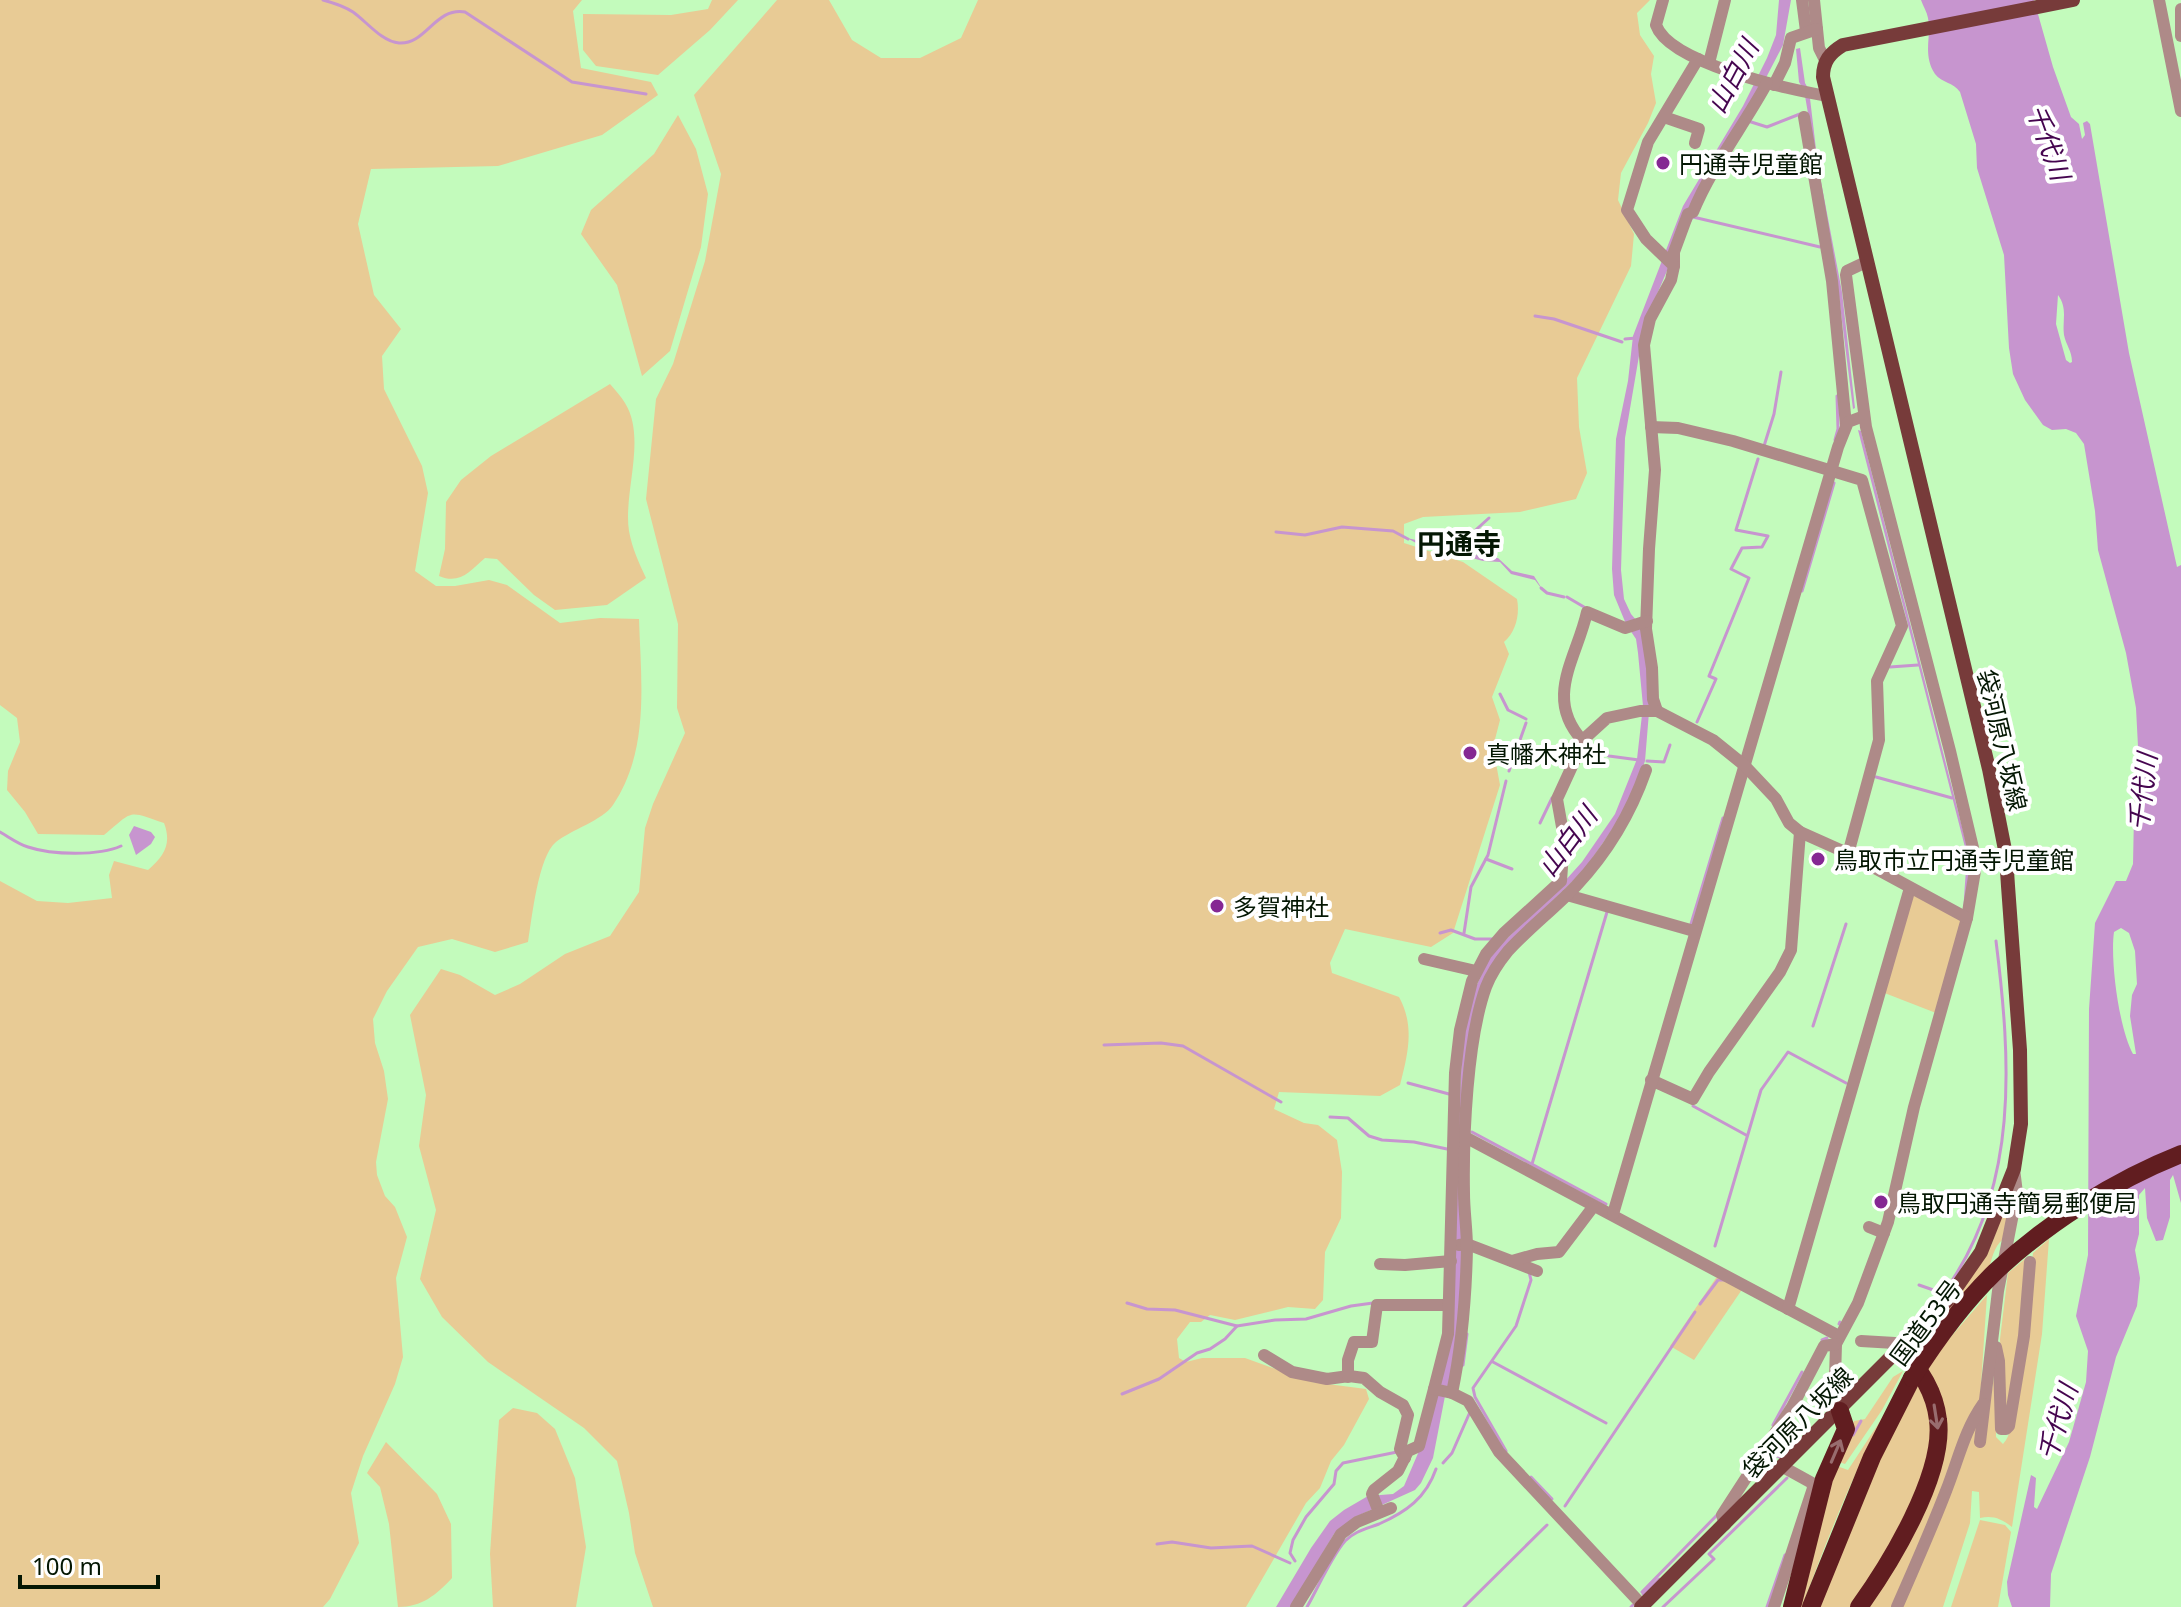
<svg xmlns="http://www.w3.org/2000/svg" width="2181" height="1607" viewBox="0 0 2181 1607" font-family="'Noto Sans','Noto Sans JP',sans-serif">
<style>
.green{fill:#e8cb95}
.water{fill:#c795cf;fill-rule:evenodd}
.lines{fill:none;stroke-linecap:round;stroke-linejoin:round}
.stream{stroke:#c795cf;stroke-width:3}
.minor{stroke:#ae8a88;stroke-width:12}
.major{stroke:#773b3a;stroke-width:14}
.highway{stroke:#611d20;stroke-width:18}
.highway-bridge{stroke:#611d20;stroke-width:18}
.oneway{stroke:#986c6e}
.poi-dot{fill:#852893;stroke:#fff;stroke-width:3}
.labels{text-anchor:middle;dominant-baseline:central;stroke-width:8;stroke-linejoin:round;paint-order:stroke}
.poi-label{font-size:24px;fill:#041703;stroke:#fff;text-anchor:start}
.street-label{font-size:24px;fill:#041703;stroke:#fff}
.water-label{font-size:26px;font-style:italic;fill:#45054f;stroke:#fff}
.quarter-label{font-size:28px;font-weight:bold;fill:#041703;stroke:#fff}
</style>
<rect width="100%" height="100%" fill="#c3fbbc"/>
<g class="green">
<path d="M0,0H582L573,11L581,68L651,82L658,95L602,135L498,166L371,169L358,224L374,295L401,329L382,356L384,389L422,466L428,493L415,571L436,586H455L489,580L507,585L560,623L600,618L639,619C641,682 650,750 613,805C603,820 571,830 556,842C538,857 532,918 528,942L495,952L452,939L418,947L387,991L373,1019L375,1043L384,1071L388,1099L376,1162L377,1175L385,1196L395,1207L407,1237L396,1278L403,1357L395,1384L363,1456L351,1493L359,1543L330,1599L323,1607H0V881L37,901L68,903L112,898L109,875L114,861L148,870C164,856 172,844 164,823C127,810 134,810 104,835L38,834L25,812L7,790L8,771L20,742L17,718L0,705Z"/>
<path d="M712,0H738L710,30L658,75L596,66L583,50V14L671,15L708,9Z"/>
<path d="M777,0H829L852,40L881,58H920L961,38L978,0H1650L1637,13L1640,35L1654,56L1651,74L1656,103L1648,123L1621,173L1618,200L1634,234L1631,266L1577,378L1579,427L1587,473L1576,499L1520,512L1423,517L1404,524V543L1463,562L1517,599C1520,614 1516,632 1504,642L1509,654L1492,697L1500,720L1493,747L1500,785L1453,933L1431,947L1345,929L1330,963L1332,973L1399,997C1415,1026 1408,1054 1400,1085L1380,1096L1279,1092L1274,1109L1304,1123L1318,1125L1337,1140L1342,1172L1341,1218L1325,1252L1323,1300L1315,1309L1288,1307L1235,1320L1210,1315L1201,1322H1190L1177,1339L1179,1358L1186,1362L1202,1358H1245L1312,1382L1366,1389L1369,1399L1344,1445L1331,1461L1320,1488L1306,1503L1246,1607H653L635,1553L629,1513L617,1461L584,1428L488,1362L442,1317L420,1279L436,1210L419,1146L426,1095L410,1015L441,969L460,975L495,995L520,984L565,954L610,936L639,892L645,828L653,804L685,733L677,708L678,624L646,499L656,399L673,364L705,261L721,174L694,95Z"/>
<path d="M678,115L696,149L708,194L701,247L670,351L642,376L617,285L581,234L591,210L654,154Z"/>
<path d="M610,384C615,390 621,396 625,403C647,438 623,493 629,531C632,548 639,563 646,578L607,605L555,610L534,595L497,559L485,558C470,571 460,585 439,576L445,549L446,502L461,480L491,456Z"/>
<path d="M1911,894L1963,921L1936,1013L1882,992Z"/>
<path d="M2011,1191L2007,1237C1995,1243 1993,1255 1989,1268L1920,1346L1924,1337L1958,1297L1991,1246Z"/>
<path d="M2049,1239L2042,1334L2012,1527C2002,1519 1993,1515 1980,1518L1979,1492L1972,1491L1970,1523L1943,1607H1902L1975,1422L1983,1444L1996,1365V1437L2003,1444C2023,1427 2029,1286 2033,1253Z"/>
<path d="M2026,1258C2022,1311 2024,1371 2003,1420L2000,1339L2008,1273Z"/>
<path d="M1720,1277L1743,1288L1694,1360L1670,1346L1716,1278Z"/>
<path d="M1987,1295L1980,1399L1893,1607H1865L1940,1462L1927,1370L1943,1346Z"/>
<path d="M1903,1371L1882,1410L1845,1464L1836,1461L1854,1421L1865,1419L1893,1377Z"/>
<path d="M1919,1381L1934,1422L1932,1447L1910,1512L1853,1607H1818L1866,1483Z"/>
<path d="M513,1408L537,1413L555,1429L575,1478L586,1547L576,1607H493L490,1554L499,1420Z"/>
<path d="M1888,1409C1853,1473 1827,1539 1802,1607H1795L1834,1465L1848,1470Z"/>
<path d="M386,1442L437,1494L451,1524L452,1578C436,1595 422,1607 398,1607L389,1524L380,1487L367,1473Z"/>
<path d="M1980,1520L2005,1525L2011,1532L1998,1607H1951Z"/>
</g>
<g class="water">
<path d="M1779,0H1791L1783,45L1672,259L1647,318L1640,350L1625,438L1621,570L1624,599L1631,614L1642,627L1650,700L1645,761L1629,805L1585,869L1526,927L1477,1003L1457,1354L1445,1396L1433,1458L1421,1483L1415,1490L1353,1518L1334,1534L1291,1607H1276L1311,1548L1330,1521L1344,1510L1368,1496L1393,1494L1404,1486L1422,1444L1446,1356L1463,1036L1474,991L1491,954L1554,893L1582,862L1615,814L1637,759L1643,706L1638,653L1636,639L1626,624L1614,595L1612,569L1616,439L1628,381L1633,336L1683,206L1743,106L1767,58L1776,35Z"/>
<path d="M1921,0H2034L2053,67L2071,117L2079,124L2082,139L2085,135L2083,123L2087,121L2090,124L2129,353L2177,567L2181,565V1203L2173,1175L2170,1180V1217L2163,1240L2156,1241L2147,1218L2145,1188L2139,1195V1234L2135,1250L2140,1278L2137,1306L2116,1357L2090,1457L2051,1574L2050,1607H2012L2008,1595L2007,1582L2031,1475L2036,1478L2034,1507L2037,1509L2069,1442L2086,1382L2088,1351L2076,1316L2088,1255L2089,1009L2095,923L2116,881H2126L2133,864L2134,815L2140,785L2136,708L2126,653L2098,550L2095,511L2084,444L2076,433L2066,429L2052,430L2043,425L2025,400L2013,374L2009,348L2004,255L1977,168L1976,144L1960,92C1953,82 1942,83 1935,74C1922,54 1932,36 1928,18C1927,12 1923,6 1921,0ZM2058,295C2068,309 2062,320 2064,335C2066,345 2072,351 2072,362L2070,363L2066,360L2056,324ZM2121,928L2129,933L2135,951L2137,984L2132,995L2130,1016L2136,1054H2133C2119,1029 2110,960 2114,932Z"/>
<path d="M1800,48L1805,83L1809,90L1818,166L1842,292L1855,408L1853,409L1838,289L1804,90L1799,82L1796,49Z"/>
<path d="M1858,430L1861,431L1969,854L1970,868L1963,912L1967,855Z"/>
<path d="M1407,538L1469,552L1485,558H1498L1512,571L1534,576L1544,592L1535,580L1511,574L1500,562L1483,561L1416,543Z"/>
<path d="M134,826L151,832L155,837L151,844L136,855L129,835Z"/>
</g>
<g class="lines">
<g class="stream">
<path d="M323,0C334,3 344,6 353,12C366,21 382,42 399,43C426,45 435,7 465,12L572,82L646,94"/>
<path d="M1748,121L1767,127L1800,114"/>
<path d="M1693,217L1820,247"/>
<path d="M1535,316L1554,319L1622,342"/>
<path d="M1625,339L1636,338"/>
<path d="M1835,440L1838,429L1837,396"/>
<path d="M1764,446L1774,414L1781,372"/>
<path d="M1276,532L1305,535L1342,527L1393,531L1408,539"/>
<path d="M1434,546L1451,537L1469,536L1489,518"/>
<path d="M1454,547L1456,536"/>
<path d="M1541,588L1547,593L1564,597"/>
<path d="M1802,591L1834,483"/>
<path d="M1567,597L1584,607"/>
<path d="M1890,667L1918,665"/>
<path d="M1500,694L1508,710L1526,719"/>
<path d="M1697,722L1716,679L1709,676L1749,578L1731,569L1742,548L1762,547L1768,536L1736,530L1758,459"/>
<path d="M1587,743L1609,756L1639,760"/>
<path d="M1647,761L1664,762L1670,745"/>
<path d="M1509,771L1526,723"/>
<path d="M1876,777L1952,798"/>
<path d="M1540,823L1552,798"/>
<path d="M0,832C9,837 18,844 28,847C52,855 99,856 121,846"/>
<path d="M1486,859L1512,869"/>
<path d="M1691,924L1723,818"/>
<path d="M1440,933L1451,930L1475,939H1492"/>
<path d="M1464,933L1471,887L1488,855L1506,781"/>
<path d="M1813,1026L1846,924"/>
<path d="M1104,1045L1161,1043L1183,1046L1281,1102"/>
<path d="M1408,1083L1449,1094"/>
<path d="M1693,1106L1746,1135"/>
<path d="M1330,1117L1348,1118L1369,1136L1382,1140L1414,1142L1447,1149"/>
<path d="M1472,1132L1606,1204"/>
<path d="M1532,1164L1607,912"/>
<path d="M1715,1246L1761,1090L1788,1052L1846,1083"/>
<path d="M1919,1285L1942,1293L1922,1316"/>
<path d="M1947,1288C2019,1185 2011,1061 1996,941"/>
<path d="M1127,1303L1147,1309L1175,1310L1237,1326L1275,1320L1306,1319L1351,1306L1373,1303"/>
<path d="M1700,1304L1718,1280H1724"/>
<path d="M1839,1324L1840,1322"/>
<path d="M1822,1340L1827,1338"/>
<path d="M1493,1362L1606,1423"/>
<path d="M1463,1365L1467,1334"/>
<path d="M1122,1394L1159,1379L1197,1353L1210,1349L1225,1339L1237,1326"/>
<path d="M1773,1425L1802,1372"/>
<path d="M1853,1435L1861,1421"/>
<path d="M1506,1451L1475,1397L1473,1388L1516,1326L1531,1280L1529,1272"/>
<path d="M1767,1452L1782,1458"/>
<path d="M1443,1463L1452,1453L1470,1412"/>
<path d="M1531,1477L1552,1499"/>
<path d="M1565,1506L1695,1312"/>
<path d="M1157,1544L1172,1542L1211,1548L1252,1546L1290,1563"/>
<path d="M1295,1561L1290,1553L1293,1540L1306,1517L1334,1484L1336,1471L1343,1463L1397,1452"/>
<path d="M1642,1592L1719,1513"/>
<path d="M1643,1594L1659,1579"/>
<path d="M1307,1607C1318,1588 1331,1557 1345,1541C1355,1531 1366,1529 1379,1524C1406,1512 1426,1498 1436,1469"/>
<path d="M1464,1607L1547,1525"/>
<path d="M1631,1607L1633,1605"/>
<path d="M1663,1607L1714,1559L1709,1554L1787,1478"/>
<path d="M1767,1607L1785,1555"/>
</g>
<g class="minor">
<path d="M1663,0L1656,25C1669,63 1790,90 1828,96"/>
<path d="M1802,0L1806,31"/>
<path d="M1814,0L1819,48L1825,60"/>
<path d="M2159,0L2181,111"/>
<path d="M2181,9V36"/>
<path d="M1709,63L1725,0"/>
<path d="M1774,85L1785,63L1791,38L1817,29"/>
<path d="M1664,117L1699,129L1695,143"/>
<path d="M1804,117L1832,281L1846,425"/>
<path d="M1674,266V252L1688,214L1693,212C1712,166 1743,127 1767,83"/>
<path d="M1651,427L1678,428L1733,441L1862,480L1902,626L1877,681L1879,740L1848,854"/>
<path d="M1657,711L1653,699L1652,668L1646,629L1649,549L1655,470L1644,345L1650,319L1671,280L1674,266L1646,239L1627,210L1648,142L1698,59"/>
<path d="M1583,741C1543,698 1577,658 1587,612L1625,628L1647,621"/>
<path d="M1567,895L1694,931"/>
<path d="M1424,959L1476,971"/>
<path d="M1651,1080L1693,1099L1709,1072L1780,972L1791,950L1800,832"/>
<path d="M1465,1137L1839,1336"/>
<path d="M1613,1214L1838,447L1848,422L1864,416"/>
<path d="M1869,1227L1884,1233"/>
<path d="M1459,1245L1467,1244L1537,1271"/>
<path d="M1512,1261L1537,1254L1559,1252L1593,1207"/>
<path d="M1380,1264L1405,1265L1451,1261"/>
<path d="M1788,1309L1910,888"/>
<path d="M1861,1341L1895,1343L1902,1349"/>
<path d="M1996,1347L1999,1361L2001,1429H2006L2009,1426L2024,1336L2030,1262"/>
<path d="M1264,1355L1292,1372L1327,1379L1349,1376L1364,1378L1380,1392L1403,1405L1408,1415L1400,1449L1405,1458"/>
<path d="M1348,1377V1360L1354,1342H1372L1377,1305H1448"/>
<path d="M1452,1393C1462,1345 1466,1297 1467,1248C1467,1230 1464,1211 1464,1193C1463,1137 1467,1039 1486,987C1491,974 1499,962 1508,951C1529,928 1554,909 1576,886C1607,853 1631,813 1646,770"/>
<path d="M1840,1411L1835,1378L1836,1344L1858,1303L1888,1222L1914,1107L1967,918L1975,871L1973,848L1950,751L1866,427L1846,275L1847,271L1866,262"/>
<path d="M1980,1442L1998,1291L2017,1193L2014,1169"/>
<path d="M1379,1512L1372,1494L1374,1490L1398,1471L1408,1451L1419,1446L1434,1389"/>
<path d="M1725,1525L1722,1515L1792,1407L1824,1346L1836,1344"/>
<path d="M1296,1607L1341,1534L1357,1522L1391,1508"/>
<path d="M1644,1607L1499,1452L1468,1401L1452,1393L1434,1389L1448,1334L1455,1073L1460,1030L1472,981L1486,954L1504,933L1561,881L1564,838L1557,799L1585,738L1607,718L1640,711H1657L1713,740L1744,765L1776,799L1789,823L1800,832L1847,853L1967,918"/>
<path d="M1774,1607L1813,1488L1812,1483L1783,1467"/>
<path d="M1897,1607C1914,1568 1931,1530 1946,1491C1958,1461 1964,1431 1983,1404"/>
</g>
<path class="major" d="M1641,1607L1947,1301L1981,1252L2014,1169L2021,1124L2020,1050L2008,886L2006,855L1989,769L1823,77C1823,61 1830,53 1843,45L2073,0"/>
<g class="highway">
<path d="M1792,1607L1824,1479L1846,1429L1840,1411"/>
<path d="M1811,1607L1872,1457L1912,1378"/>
<path d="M1859,1607C1890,1564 1945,1474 1938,1420C1935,1392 1920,1370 1902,1349"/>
</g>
<path class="highway-bridge" d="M1912,1378C1936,1340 1963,1303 1995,1272C2047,1223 2115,1180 2181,1154"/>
</g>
<defs><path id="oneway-shaft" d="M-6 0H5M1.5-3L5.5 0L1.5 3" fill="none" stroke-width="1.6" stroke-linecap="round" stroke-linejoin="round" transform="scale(2)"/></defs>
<g class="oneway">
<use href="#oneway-shaft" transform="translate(1936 1417) rotate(81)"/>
<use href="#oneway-shaft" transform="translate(1836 1451) rotate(-67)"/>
</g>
<g class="poi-dot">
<circle cx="1663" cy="163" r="8"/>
<circle cx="1470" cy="753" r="8"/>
<circle cx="1818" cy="859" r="8"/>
<circle cx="1217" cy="906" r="8"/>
<circle cx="1881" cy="1202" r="8"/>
</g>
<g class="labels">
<g class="poi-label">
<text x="1679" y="163">円通寺児童館</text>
<text x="1486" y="753">真幡木神社</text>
<text x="1834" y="859">鳥取市立円通寺児童館</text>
<text x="1233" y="906">多賀神社</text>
<text x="1897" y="1202">鳥取円通寺簡易郵便局</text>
</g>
<g class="street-label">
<text transform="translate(2003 740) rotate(77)">袋河原八坂線</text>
<text transform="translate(1925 1322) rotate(-53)">国道53号</text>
<text transform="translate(1797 1422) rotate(-45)">袋河原八坂線</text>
</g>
<g class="water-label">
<text transform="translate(1732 76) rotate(-62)">山白川</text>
<text transform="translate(2049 142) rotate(70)">千代川</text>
<text transform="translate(2142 792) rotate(-83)">千代川</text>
<text transform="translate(1567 841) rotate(-53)">山白川</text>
<text transform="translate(2057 1422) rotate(-73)">千代川</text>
</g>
<g class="quarter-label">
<text x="1459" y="543">円通寺</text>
</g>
</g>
<path d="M20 1575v12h138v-12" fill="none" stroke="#041703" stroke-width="4"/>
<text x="32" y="1575" font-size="24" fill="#041703" stroke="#ffffff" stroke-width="6" paint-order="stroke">100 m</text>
</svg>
